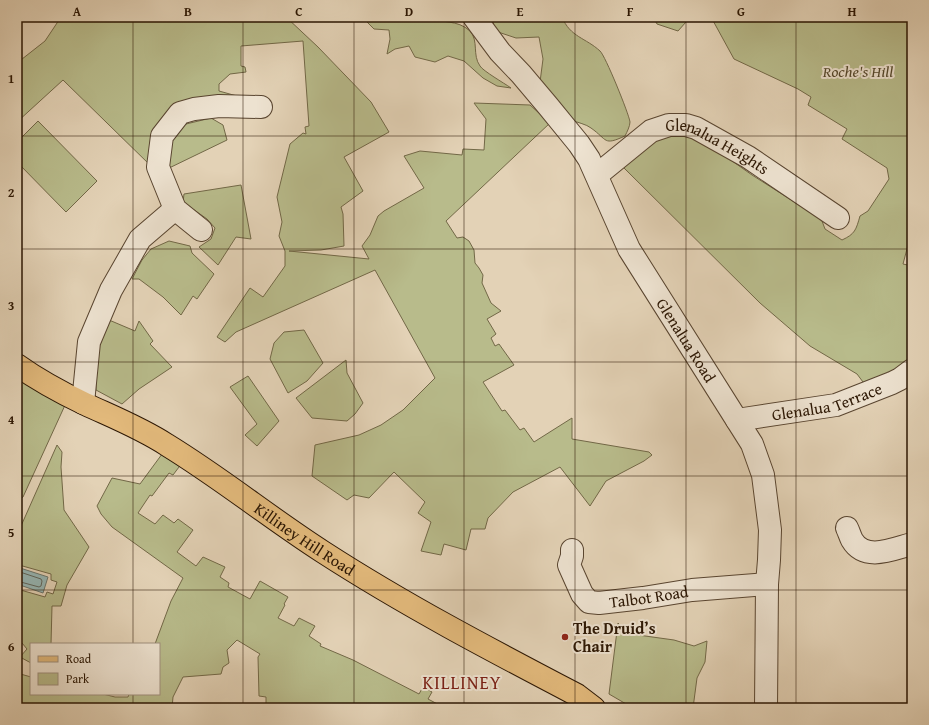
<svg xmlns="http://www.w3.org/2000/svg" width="929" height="725" viewBox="0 0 929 725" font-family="'Gentium Book Plus',serif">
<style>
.green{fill:#b8bb8b;stroke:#726847}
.water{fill:#96b6b4;stroke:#6b766d}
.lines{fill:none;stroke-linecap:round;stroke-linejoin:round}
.shore{stroke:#60665c;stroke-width:1}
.minor-casing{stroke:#594530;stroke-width:24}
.major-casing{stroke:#2b1603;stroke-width:24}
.minor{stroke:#ede2d0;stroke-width:22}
.major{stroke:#e2b97b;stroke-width:22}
.grid{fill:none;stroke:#2b1603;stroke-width:1;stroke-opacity:0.55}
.poi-dot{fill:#8f2418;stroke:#ede2d0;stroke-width:1.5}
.labels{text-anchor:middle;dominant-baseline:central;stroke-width:4;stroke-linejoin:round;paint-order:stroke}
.park-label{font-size:16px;font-style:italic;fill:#55482c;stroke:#ede2d0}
.street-label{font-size:16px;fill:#2b1603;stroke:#ede2d0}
.poi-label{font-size:16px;font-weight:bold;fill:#2b1603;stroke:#ede2d0;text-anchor:start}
.quarter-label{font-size:18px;letter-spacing:1px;fill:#7a1f14;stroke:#ede2d0}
.neatline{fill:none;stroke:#2b1603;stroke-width:1.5}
.grid-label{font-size:13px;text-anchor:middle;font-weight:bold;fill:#2b1603}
</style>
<rect width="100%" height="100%" fill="#e3d2b6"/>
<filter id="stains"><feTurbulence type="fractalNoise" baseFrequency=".005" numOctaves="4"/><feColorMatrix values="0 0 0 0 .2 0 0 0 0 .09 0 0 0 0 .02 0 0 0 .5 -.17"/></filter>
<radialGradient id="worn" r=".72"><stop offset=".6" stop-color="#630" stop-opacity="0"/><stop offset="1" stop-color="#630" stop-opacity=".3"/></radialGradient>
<g class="green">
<path d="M61,17H286L318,47L371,102L389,132L344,157L363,191L341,207L343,214L344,246L321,250L289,251L369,259L362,246L370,235L378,216L384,211L424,188L404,156L420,151L462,155L463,149L484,150L486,119L474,103L530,105L550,123L446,221L457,238L463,237L469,241L474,250L475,263L479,268L483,275L482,283L491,303L501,311L487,319L496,334L491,338L495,346L499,344L514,365L483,382L502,411L505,410L520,430L524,428L534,442L572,418V439L649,452L652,455L644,461L606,481L590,506L560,467L513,492L488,518L485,529H471L466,550L444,544L441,555L421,551L431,522L418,513L425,502L394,472L369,498L354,495L347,500L312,476L315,445L359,435L381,425L403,410L435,378L375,270L236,332L225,342L217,337L250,288L263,297L285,266V251L279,236L282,222L277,197L290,144L303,133L306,134L305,127L309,126L303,41L241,46V66L245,67L246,72L230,74L219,84V91L244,98L194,104L151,166L63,80L17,122V63L45,41Z"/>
<path d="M365,17H429C442,24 457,19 470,31C479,41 472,55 480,66C483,71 504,83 511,88L497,86L483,78L464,61L448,56L435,62L415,57L409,46L395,49L387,54L390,39L389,30L374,29L365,20Z"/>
<path d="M492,17H562C570,37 586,38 600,51C605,55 629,114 630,122C630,126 627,132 625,136C603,146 608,140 591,128C586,124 578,123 572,120C565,115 547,90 540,82L543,59L539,37L516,38L495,31Z"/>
<path d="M653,17H683L686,22L678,31L657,24Z"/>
<path d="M711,17H912V217L909,219L912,230L903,264L912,266V366L866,386L857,374L810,346L760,303L623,167L664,133L701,139L752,175L818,217L822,221L825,229L842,240C855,234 856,230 860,216L868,211L889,179L887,168L842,139L847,129L808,105L811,97L798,89L734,59Z"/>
<path d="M211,118L223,125L227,140L165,170L171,139L186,124Z"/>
<path d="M38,121L97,181L66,212L17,162V142Z"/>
<path d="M241,185L251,239L236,237L218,265L199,247L211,239L215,228L207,219L183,202L184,194Z"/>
<path d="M169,241L190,246L192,253L214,274L197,299L193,296L181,315L163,297L139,279H132L142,260L151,249Z"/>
<path d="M109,320L135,331L139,321L153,341L150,344L172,367L139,389L122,404L96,390V371L98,350Z"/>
<path d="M304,330L323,363L307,381L288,393L270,359L274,343L284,332Z"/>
<path d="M346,360L347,373L363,403L355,414L347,421L312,418L296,398Z"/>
<path d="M17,372L66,403L23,497L17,501Z"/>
<path d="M248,376L279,421L257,446L245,435L257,424L230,387Z"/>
<path d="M57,445L62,452L61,467L64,510L89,547L67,585L61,606H52L51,644H31V663L20,657L27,649L17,637V589L45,597L47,592L53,594L57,582L51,580V574L19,565V559L17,558V535Z"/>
<path d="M165,450L182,463L173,475L169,473L152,496L150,495L138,513L155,524L163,515L174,523L178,519L193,530L177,552L196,566L203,557L225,567L220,577L229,583L228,587L250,599L260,581L288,597L284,604L285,605L278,618L294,626L299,618L315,626L309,636L321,644L320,646L353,660L419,694L423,687L432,692L428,699L445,708H266V697L259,696L258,657L260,654L237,640L227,650L229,663L223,667L221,674L183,677L173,697L172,708H17V673L31,677V694H103L115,697H128L129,694H159V644H155L171,601L183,578L112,527L101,514L97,506L112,478L140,484Z"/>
<path d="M618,623L624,629L638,635L674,640L694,646L707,641L705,662L697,678L693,708H633L609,694Z"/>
</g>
<path class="water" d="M17,567L48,577L43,593L17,584Z"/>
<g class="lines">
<path class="shore" d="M17,571L41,579L42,581L41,586L39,587L17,581"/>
<defs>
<g id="minor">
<path id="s1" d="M474,17L500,52L521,74L548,106L579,144L589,159L629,249L752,444L763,475L770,530L769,560L767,584L766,708"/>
<path id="s2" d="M597,175L651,131L669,125H686L696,128L748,157L838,218"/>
<path d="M201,230L175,209L158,167L162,136L180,113L194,109L219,106L261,107"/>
<path d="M83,403L89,342L111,290L140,239L175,209"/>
<path id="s3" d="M737,420L836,405L892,383L900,379L912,370"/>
<path d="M847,528C849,532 850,536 852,540C865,562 893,549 912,544"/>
<path id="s4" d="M572,550V556L569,565L582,594L589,602L599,603L643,598L692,590L767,584"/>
</g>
<g id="major">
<path id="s5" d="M17,365C38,380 62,393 85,404C113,417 141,428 167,445C221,478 270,518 323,552C405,605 491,650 577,695L594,708"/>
</g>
</defs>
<use href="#minor" class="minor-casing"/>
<use href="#major" class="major-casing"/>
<use href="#minor" class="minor"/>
<use href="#major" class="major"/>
</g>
<path class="grid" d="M133,17V644M243,17V708M354,17V708M464,17V708M575,17V708M686,17V708M796,17V708M17,136H912M17,249H912M17,362H912M17,476H912M17,590H912M133,694V708"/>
<circle class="poi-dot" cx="565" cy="637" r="4"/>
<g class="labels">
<g class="park-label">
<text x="858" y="71">Roche's Hill</text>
</g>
<g class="street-label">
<text stroke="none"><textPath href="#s2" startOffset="142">Glenalua Heights</textPath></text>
<text stroke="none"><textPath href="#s1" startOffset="389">Glenalua Road</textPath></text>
<text stroke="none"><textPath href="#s3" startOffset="92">Glenalua Terrace</textPath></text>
<text stroke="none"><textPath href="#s5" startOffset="337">Killiney Hill Road</textPath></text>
<text stroke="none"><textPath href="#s4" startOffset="118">Talbot Road</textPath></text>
</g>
<g class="poi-label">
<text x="573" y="628">The Druid’s<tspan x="573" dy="18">Chair</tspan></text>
</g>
<g class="quarter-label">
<text x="462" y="682">KILLINEY</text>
</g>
</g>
<rect width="929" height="725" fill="none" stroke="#e3d2b6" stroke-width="44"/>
<rect x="30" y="643" width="130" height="52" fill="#ede2d0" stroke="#9f907e"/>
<rect x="38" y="656" width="20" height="6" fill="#e2b97b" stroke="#9f907e"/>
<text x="66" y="663" font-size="12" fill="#2b1603">Road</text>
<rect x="38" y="673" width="20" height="12" fill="#b8bb8b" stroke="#9f907e"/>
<text x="66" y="683" font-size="12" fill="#2b1603">Park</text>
<rect x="22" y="22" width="885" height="681" class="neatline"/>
<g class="grid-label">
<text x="77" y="16">A</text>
<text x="188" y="16">B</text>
<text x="299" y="16">C</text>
<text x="409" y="16">D</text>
<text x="520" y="16">E</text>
<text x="630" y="16">F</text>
<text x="741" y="16">G</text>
<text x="852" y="16">H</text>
<text x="11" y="83">1</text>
<text x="11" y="197">2</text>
<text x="11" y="310">3</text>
<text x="11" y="424">4</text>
<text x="11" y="537">5</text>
<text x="11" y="651">6</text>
</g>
<rect width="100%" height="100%" filter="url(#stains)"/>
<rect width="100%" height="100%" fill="url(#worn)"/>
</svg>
